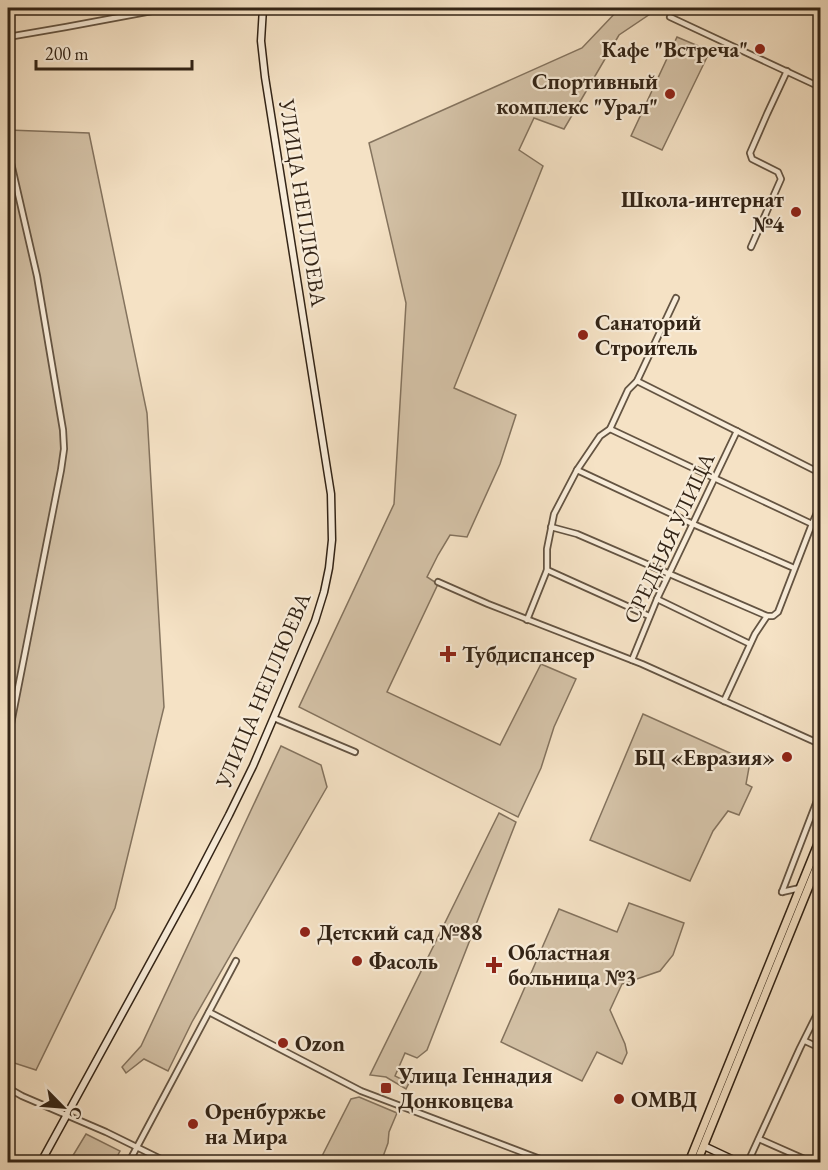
<svg xmlns="http://www.w3.org/2000/svg" width="828" height="1170" viewBox="0 0 828 1170" font-family="'EB Garamond',serif">
<style>
.green{fill:#d4c2a7;stroke:#84735e;stroke-width:1.5}
.lines{fill:none;stroke-linecap:round;stroke-linejoin:round}
.street-casing{stroke:#645442;stroke-width:8}
.secondary-casing{stroke:#332416;stroke-width:9}
.primary-casing{stroke:#332416;stroke-width:10}
.street{stroke:#f8ecd9;stroke-width:4.5}
.secondary{stroke:#f8ecd9;stroke-width:6}
.primary{stroke:#f5e2c5;stroke-width:7}
.poi-dot{fill:#8f2418;stroke:#f8ecd9;stroke-width:2}
.labels{text-anchor:middle;dominant-baseline:central;stroke-width:4.5;stroke-linejoin:round;paint-order:stroke}
.poi-label{font-size:22px;font-weight:bold;fill:#332416;stroke:#f8ecd9;text-anchor:start}
.street-label{font-size:22px;fill:#332416;stroke:#f8ecd9}
</style>
<rect width="100%" height="100%" fill="#f5e2c5"/>
<filter id="stains"><feTurbulence type="fractalNoise" baseFrequency=".00333" numOctaves="4"/><feColorMatrix values="0 0 0 0 .2 0 0 0 0 .09 0 0 0 0 .02 0 0 0 .5 -.17"/></filter>
<radialGradient id="worn" r=".72"><stop offset=".6" stop-color="#630" stop-opacity="0"/><stop offset="1" stop-color="#630" stop-opacity=".3"/></radialGradient>
<g class="green">
<path d="M620,8H659L619,35L564,129L534,118L519,150L543,166L454,388L516,415L500,464L467,537L450,535L438,555L427,577L438,584L387,692L500,745L541,664L576,679L554,727L541,768L518,817L299,707L394,504L406,303L369,143L582,48Z"/>
<path d="M677,37L710,51L662,150L631,136Z"/>
<path d="M8,130L89,133L147,413L164,707L115,908L36,1070L8,1061Z"/>
<path d="M643,714L750,762L746,784L752,787L739,815L728,811L713,831L690,881L590,840Z"/>
<path d="M281,746L321,765L327,787L192,1022L168,1071L144,1059L126,1073L122,1067L141,1046Z"/>
<path d="M499,813L516,822L427,1050L417,1058L405,1053L395,1076L409,1083L406,1089L386,1077L370,1075Z"/>
<path d="M629,903L684,923L673,955L660,971L622,984L610,1010L625,1044L627,1053L622,1064L597,1052L582,1081L501,1042L559,909L617,932Z"/>
<path d="M359,1097L397,1113L389,1132L388,1143L381,1162H319L351,1099Z"/>
<path d="M86,1134L120,1151L114,1162H69Z"/>
</g>
<g class="lines">
<defs>
<g id="street">
<path d="M670,17L820,87"/>
<path d="M8,37L66,27L168,8"/>
<path d="M8,150L37,276L63,430L64,449L61,470L8,739"/>
<path d="M751,247L781,179L778,172L752,159L750,153L767,114L787,71"/>
<path d="M637,381L820,473"/>
<path d="M610,429L812,524"/>
<path d="M577,470L693,524L794,568"/>
<path d="M551,527L577,534L767,616"/>
<path d="M547,570L649,616"/>
<path d="M438,582L488,604L642,664L820,744"/>
<path d="M657,599L750,644"/>
<path d="M527,620L547,570V549L554,514L577,470L600,436L610,429L628,390L637,381L676,298"/>
<path d="M632,660L657,599L737,431"/>
<path d="M724,701L755,634L767,616H773L778,612L812,524L820,506"/>
<path d="M274,718L355,752"/>
<path d="M782,892L820,793"/>
<path d="M782,892L800,888"/>
<path d="M209,1012L361,1091L548,1162"/>
<path d="M805,1041L820,1048"/>
<path d="M8,1088L22,1096L106,1132L167,1162"/>
<path d="M759,1139L811,1162"/>
<path d="M129,1162L236,961"/>
<path d="M748,1162L800,1048L820,1008"/>
<path d="M816,1162L820,1152"/>
</g>
<g id="secondary">
<path d="M704,1146L738,1162"/>
<path d="M41,1162L191,888L229,815L253,766L315,621L324,592L329,568L332,540L331,494L265,77L261,41L263,8"/>
</g>
<g id="primary">
<path d="M689,1162L820,839"/>
<path d="M697,1162L820,859"/>
</g>
</defs>
<use href="#street" class="street-casing"/>
<use href="#secondary" class="secondary-casing"/>
<use href="#primary" class="primary-casing"/>
<use href="#street" class="street"/>
<use href="#secondary" class="secondary"/>
<use href="#primary" class="primary"/>
</g>
<g class="poi-dot">
<circle cx="760" cy="49" r="6"/>
<circle cx="670" cy="94" r="6"/>
<circle cx="796" cy="212" r="6"/>
<circle cx="583" cy="335" r="6"/>
<path d="M445 645h6v6h6v6h-6v6h-6v-6h-6v-6h6z"/>
<circle cx="787" cy="757" r="6"/>
<circle cx="305" cy="932" r="6"/>
<circle cx="357" cy="961" r="6"/>
<path d="M491 956h6v6h6v6h-6v6h-6v-6h-6v-6h6z"/>
<circle cx="283" cy="1043" r="6"/>
<rect x="380" y="1082" width="12" height="12" rx="3"/>
<circle cx="619" cy="1099" r="6"/>
<circle cx="193" cy="1124" r="6"/>
</g>
<g class="labels">
<g class="poi-label">
<text x="748" y="49" text-anchor="end">Кафе "Встреча"</text>
<text x="658" y="81" text-anchor="end">Спортивный<tspan x="658" dy="25">комплекс "Урал"</tspan></text>
<text x="784" y="199" text-anchor="end">Школа-интернат<tspan x="784" dy="25">№4</tspan></text>
<text x="595" y="322">Санаторий<tspan x="595" dy="25">Строитель</tspan></text>
<text x="462" y="654">Тубдиспансер</text>
<text x="775" y="757" text-anchor="end">БЦ «Евразия»</text>
<text x="317" y="932">Детский сад №88</text>
<text x="508" y="952">Областная<tspan x="508" dy="25">больница №3</tspan></text>
<text x="369" y="961">Фасоль</text>
<text x="295" y="1043">Ozon</text>
<text x="398" y="1075">Улица Геннадия<tspan x="398" dy="25">Донковцева</tspan></text>
<text x="631" y="1099">ОМВД</text>
<text x="205" y="1111">Оренбуржье<tspan x="205" dy="25">на Мира</tspan></text>
</g>
<g class="street-label">
<text transform="translate(303 203) rotate(81)">УЛИЦА НЕПЛЮЕВА</text>
<text transform="translate(669 538) rotate(-65)">СРЕДНЯЯ УЛИЦА</text>
<text transform="translate(263 690) rotate(-67)">УЛИЦА НЕПЛЮЕВА</text>
</g>
</g>
<rect width="828" height="1170" fill="none" stroke="#f5e2c5" stroke-width="30"/>
<rect x="9" y="9" width="810" height="1152" fill="none" stroke="#332416" stroke-width="3"/>
<rect x="15" y="15" width="798" height="1140" fill="none" stroke="#332416" stroke-width="1.5"/>
<g transform="translate(63 1107) rotate(115)" stroke="#f8ecd9" stroke-width="4.5" paint-order="stroke">
<path d="M0-4.5L10 22L0 15L-10 22Z" fill="#332416"/>
<text y="-9" font-size="16" font-weight="bold" text-anchor="middle" fill="#332416">С</text>
</g>
<path d="M36 60v9h156v-9" fill="none" stroke="#332416" stroke-width="3"/>
<text x="45" y="60" font-size="18" fill="#332416" stroke="#f8ecd9" stroke-width="4.5" paint-order="stroke">200 m</text>
<rect width="100%" height="100%" filter="url(#stains)"/>
<rect width="100%" height="100%" fill="url(#worn)"/>
</svg>
